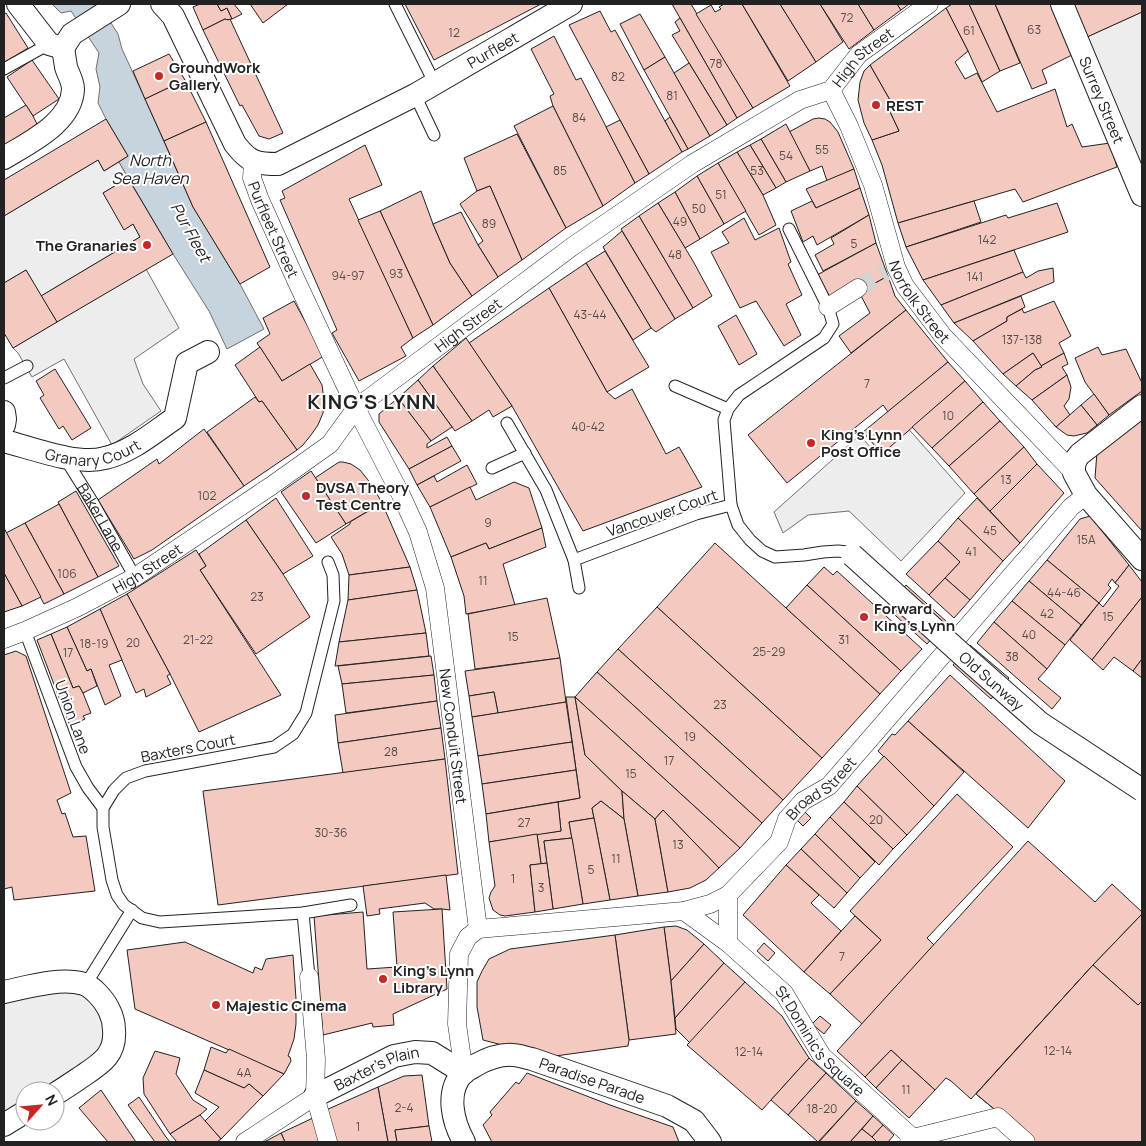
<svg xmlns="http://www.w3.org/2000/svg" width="1146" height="1146" viewBox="0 0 1146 1146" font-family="Manrope,sans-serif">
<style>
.parking{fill:#ededed;stroke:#6f6f6f}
.water{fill:#c7d3dd;stroke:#6f6f6f}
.building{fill:#f3c9c0;stroke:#222}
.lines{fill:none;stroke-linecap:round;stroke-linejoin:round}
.pedestrian-tunnel{stroke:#d3d3d3;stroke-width:18;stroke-dasharray:18 9;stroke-linecap:butt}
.service-casing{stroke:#222;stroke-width:13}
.pedestrian-casing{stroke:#222;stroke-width:19}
.minor-casing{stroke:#222;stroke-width:24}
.service{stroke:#fff;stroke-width:11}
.pedestrian{stroke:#fff;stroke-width:18}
.minor{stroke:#fff;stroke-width:22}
.minor-bridge-casing{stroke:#222;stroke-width:24;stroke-linecap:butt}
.minor-bridge{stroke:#fff;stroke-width:22}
.poi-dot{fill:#c62828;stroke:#fff;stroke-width:2}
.labels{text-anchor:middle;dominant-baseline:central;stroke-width:4;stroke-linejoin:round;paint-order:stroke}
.number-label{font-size:12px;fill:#564c4a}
.street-label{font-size:15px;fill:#222;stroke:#fff}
.poi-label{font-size:15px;font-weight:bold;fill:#222;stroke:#fff;text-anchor:start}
.water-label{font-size:16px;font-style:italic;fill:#222;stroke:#fff}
.district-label{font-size:20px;font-weight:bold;letter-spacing:1px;fill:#222;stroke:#fff}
</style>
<rect width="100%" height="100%" fill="#fff"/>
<g class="parking">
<path d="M1142,12V178L1087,37Z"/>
<path d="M98,160L104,171L119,162L128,178L103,193L125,229L133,224L140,237L41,296L26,270L4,283V216Z"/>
<path d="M146,269L179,328L134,359L143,384L161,411L112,445L64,359L32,377L18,353L13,348Z"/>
<path d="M906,426L965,493L901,561L849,511L808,515L783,533L774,512L860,435L875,453Z"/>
<path d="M86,984L114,1034L55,1091H25V1112L4,1125V992Z"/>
</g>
<path class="water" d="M52,4H99L118,34L122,49L145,99L193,207L240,284L264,329L227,349L209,311L173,254L119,162L128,156L106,119L98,103L100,87L96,69L99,53L71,11L61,13Z"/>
<g class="building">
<path d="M200,4H217L221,11L227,8L232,19L228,20L225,19L203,30L193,7Z"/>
<path d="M217,4H234L242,14L232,19L227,8L221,11Z"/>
<path d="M250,4H288L263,23Z"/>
<path d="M405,4H541L434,60Z"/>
<path d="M672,4H691L753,108L737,118Z"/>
<path d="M724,4H742L790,86L753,108L696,14L711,5L715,12L721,9L719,7Z"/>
<path d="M742,4H780L816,62L788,81Z"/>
<path d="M780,4H820L843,42L816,62Z"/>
<path d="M820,4H858L874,30L849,49Z"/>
<path d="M858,4H897L901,10L874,30Z"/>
<path d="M897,4H909L901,10Z"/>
<path d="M952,4H969L1000,71L982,82L968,51L946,8Z"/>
<path d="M969,4H995L1020,63L1000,71Z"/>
<path d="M995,4H1053L1074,54L1042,70L1047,83L1032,89Z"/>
<path d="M1073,4H1142V12L1087,37Z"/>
<path d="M946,8L968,51L955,62L965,79L977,73L997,112L1055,89L1067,127L1072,124L1082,147L1110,143L1117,167L1023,202L1015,189L898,223L882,165L872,140L899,131L890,112L895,109L870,65Z"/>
<path d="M600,11L611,32L615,30L682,152L649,174L569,25Z"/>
<path d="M6,13L28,48L4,63V14Z"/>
<path d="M640,14L665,57L644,70L620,24Z"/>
<path d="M680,18L737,118L727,125L672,35L680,31L675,22Z"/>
<path d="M225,19L228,20L230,19L283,133L269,139L259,136L242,105L240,106L203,30Z"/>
<path d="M554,36L576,80L581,78L635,183L603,206L553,106L550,96L554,94L531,49Z"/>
<path d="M169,54L185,80L145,99L133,71Z"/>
<path d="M665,57L710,136L688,149L644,70Z"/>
<path d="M32,60L59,99L33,116L7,77Z"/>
<path d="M689,63L727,125L710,136L674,73Z"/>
<path d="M870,65L895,109L890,112L899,131L872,140L864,123L858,100L860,82L864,71Z"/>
<path d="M185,80L206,122L164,141L145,99Z"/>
<path d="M26,105L33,116L39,128L4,148V118Z"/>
<path d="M553,106L603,206L566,228L514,126Z"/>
<path d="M670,117L688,149L682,152L665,121Z"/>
<path d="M819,118L825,119L830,122L838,132L854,169L827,181L822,166L810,171L789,132L813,119Z"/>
<path d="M106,119L128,156L104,171L98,160L4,216V180Z"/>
<path d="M620,120L649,174L635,183L606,127Z"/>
<path d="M206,122L270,267L240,284L193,207L164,141Z"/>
<path d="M786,124L810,171L786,182L761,139Z"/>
<path d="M517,134L566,228L522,260L490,186L477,191L464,158Z"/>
<path d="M761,139L786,182L776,188L750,145Z"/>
<path d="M365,145L382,185L349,199L413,338L401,347L406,356L359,381L332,333L337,330L280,200L285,198L282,191Z"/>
<path d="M750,145L776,188L763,195L737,152Z"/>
<path d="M737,152L763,195L776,225L759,235L718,163Z"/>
<path d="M718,163L746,211L724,224L697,176Z"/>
<path d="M854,169L860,188L816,208L806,189Z"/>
<path d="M697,176L724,224L700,239L675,192Z"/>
<path d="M128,178L173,254L57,322L41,296L140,237L133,224L124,230L103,193Z"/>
<path d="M490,186L522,260L498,277L478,245L483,241L460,204L477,191Z"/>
<path d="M860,188L869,215L817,245L813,236L803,242L791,211L812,201L816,208Z"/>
<path d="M421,191L433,224L450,263L472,296L433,325L380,211Z"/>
<path d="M675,192L700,239L685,248L658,203Z"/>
<path d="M974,201L981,222L906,247L898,223Z"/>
<path d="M658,203L693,261L712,296L693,308L639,216Z"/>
<path d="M1057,203L1068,232L923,280L906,247L1006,215L1008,218Z"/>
<path d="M380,211L433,325L413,338L358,220Z"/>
<path d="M461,212L478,245L498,277L472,296L450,263L433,224Z"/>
<path d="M869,215L876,243L823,271L815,255L834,244L831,238Z"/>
<path d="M639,216L693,308L675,319L621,229Z"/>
<path d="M744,218L755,240L779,228L791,262L788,264L802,295L786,304L801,335L784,346L756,301L740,308L711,252L729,243L722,232Z"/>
<path d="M622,231L675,319L656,332L651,328L603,247Z"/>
<path d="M876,243L888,276L859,292L830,297L817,275Z"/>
<path d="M1014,250L1023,272L941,305L923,280Z"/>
<path d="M605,251L651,328L633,340L586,263Z"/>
<path d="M586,263L649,367L607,392L549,288Z"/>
<path d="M1053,268L1054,282L954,323L941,305L1023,272L1026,278L1038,271Z"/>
<path d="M26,270L57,322L13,348L4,333V283Z"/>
<path d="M888,276L895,296L906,310L851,353L839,336L870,313L859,292Z"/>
<path d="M549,288L607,392L615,399L632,389L666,454L679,447L702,487L583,531L512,406L469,343Z"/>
<path d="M1021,296L1025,307L1007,317V321L973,341L954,323Z"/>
<path d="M294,301L324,356L282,381L257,343L270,334L263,318Z"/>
<path d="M1054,301L1071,336L1059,343L1064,353L1041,366L1033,353L1003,374L973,341L1007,321V317L1022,309L1024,313Z"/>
<path d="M906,310L948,362L888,412L883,405L787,483L748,435Z"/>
<path d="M736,315L757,354L739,365L718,326Z"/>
<path d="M466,338L512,406L493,417L489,410L472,421L433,366Z"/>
<path d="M260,347L282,381L310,364L322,385L324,400L323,413L318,425L311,435L303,445L297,450L262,401L259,402L235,365Z"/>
<path d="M1098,347L1102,355L1126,349L1142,383V391L1109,415L1085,382L1075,358Z"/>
<path d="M1033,353L1042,367L1035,370L1016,386L1003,374Z"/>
<path d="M1064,353L1068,364L1062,367L1067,375L1032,400L1016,386L1035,370L1042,367L1041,366Z"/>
<path d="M948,362L965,381L882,454L863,432Z"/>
<path d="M433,366L472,421L455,431L418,380Z"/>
<path d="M55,369L91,428L72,440L63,426L59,429L40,398L44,395L36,381Z"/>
<path d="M1067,375L1071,387L1069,399L1064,406L1070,415L1056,427L1032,400Z"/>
<path d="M418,380L452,427L431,441L398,398Z"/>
<path d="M965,381L983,402L932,448L912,427Z"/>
<path d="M1094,394L1109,415L1097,425L1081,405Z"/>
<path d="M255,397L259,402L262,401L297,450L244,486L207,432Z"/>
<path d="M398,398L431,441L427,444V448L447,437L452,446L409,469L379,422V414Z"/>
<path d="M983,402L1000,421L949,466L932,448Z"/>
<path d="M1081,405L1097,425L1087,433L1074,436L1067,435L1056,427Z"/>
<path d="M1142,419V531L1095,478L1097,452Z"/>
<path d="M1000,421L1024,447L974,494L949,466Z"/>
<path d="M204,429L244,486L152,550L134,559L98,500L157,459L159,464Z"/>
<path d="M452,446L461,461L417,485L409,469Z"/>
<path d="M1024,447L1037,464L990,511L974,494Z"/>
<path d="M339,462H343L351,464L360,470L372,485L382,503L346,524L315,478Z"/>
<path d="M1037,464L1064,493L1020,543L990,511Z"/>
<path d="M467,465L477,484L430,507L417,485L434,476L437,482Z"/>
<path d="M311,471L346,524L316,543L281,492Z"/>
<path d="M514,482L529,488L542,528L489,549L486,543L451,557L430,507L470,487L476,500Z"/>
<path d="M76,491L119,566L98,577L58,502Z"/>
<path d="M276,498L313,556L283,574L246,520Z"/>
<path d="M977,498L1020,543L1003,561L958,518Z"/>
<path d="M382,503L410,567L349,575L342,554L331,537L350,524V522Z"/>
<path d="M59,504L98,577L64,594L25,523Z"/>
<path d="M1090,516L1129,565L1115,583L1112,579L1108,585L1111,588L1099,603L1047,560L1080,519Z"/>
<path d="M958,518L1003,561L970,600L945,578L960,562L938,541Z"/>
<path d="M246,520L283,574L310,617L256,654L200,570L206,566L199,554Z"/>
<path d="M25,523L64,594L44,604L6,533Z"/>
<path d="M4,528L41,597L22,606L4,573Z"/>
<path d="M542,528L546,547L503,564L515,605L466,614L464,596L451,557L486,543L489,549Z"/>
<path d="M938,541L960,562L929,595L906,574Z"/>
<path d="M715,543L880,694L822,758L657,607Z"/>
<path d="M196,550L206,566L200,570L281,695L199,732L170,674L127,594Z"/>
<path d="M1047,560L1099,603L1081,625L1029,581Z"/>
<path d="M1129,565L1142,582V597L1092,660L1070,640L1099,603L1103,607L1119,586L1115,583Z"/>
<path d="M410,567L417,590L348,600L349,575Z"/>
<path d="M824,567L833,575L837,571L922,649L901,671L807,585Z"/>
<path d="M4,573L22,606L4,612Z"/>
<path d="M945,578L970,600L954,618L929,595Z"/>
<path d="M1029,581L1081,625L1065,645L1012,601Z"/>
<path d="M807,585L901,671L880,694L786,608Z"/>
<path d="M906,585L947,622L927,644L886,607Z"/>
<path d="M417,590L426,633L339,642L348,600Z"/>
<path d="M127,594L170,674L167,676L171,684L146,697L144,689L136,693L100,609Z"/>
<path d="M1142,597V659L1133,671L1114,657L1103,670L1092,660Z"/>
<path d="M547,598L560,658L475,669L468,614Z"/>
<path d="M1012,601L1065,645L1047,669L994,622Z"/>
<path d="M657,607L822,758L783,800L618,649Z"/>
<path d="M100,609L122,660L109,665L121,696L105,705L91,669L87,671L67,627Z"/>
<path d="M994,622L1047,669L1038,679L1061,698L1052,709L977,643Z"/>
<path d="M67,627L87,671L91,669L97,686L83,693L79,686L73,688L51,634Z"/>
<path d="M426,633L429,656L335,666L339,642Z"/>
<path d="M51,634L73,688L79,686L83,693L91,713L83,716L85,719L70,726L37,640Z"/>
<path d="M970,645L1009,678L991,699L953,665Z"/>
<path d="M618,649L783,800L762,823L597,672Z"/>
<path d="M16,651L26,656L71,793L57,800L62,814L65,813L73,837L86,836L95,891L14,900L12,887L4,889V655Z"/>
<path d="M431,656L434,675L342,684L338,666Z"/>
<path d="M560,658L566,702L498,713L494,692L469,696L465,671Z"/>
<path d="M1142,659V678L1133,671Z"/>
<path d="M597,672L762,823L740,848L575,697Z"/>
<path d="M434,675L437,701L346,713L342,684Z"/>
<path d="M950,675L1065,781L1028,828L908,721Z"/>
<path d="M494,692L498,713L472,717L469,696Z"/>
<path d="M566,697H575L585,755L622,791L624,819L601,801L592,808L594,818L569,822L572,838L544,841L547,863L541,864L537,834L561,831L558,802L580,798Z"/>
<path d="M575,697L740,848L719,868L663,810L655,819L622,791L585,755Z"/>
<path d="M437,701L441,728L338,743L335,715Z"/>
<path d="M566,702L572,742L478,756L472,717Z"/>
<path d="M908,721L964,772L934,806L878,751L892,734L895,735Z"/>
<path d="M441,728L445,759L343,773L338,743Z"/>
<path d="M572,742L576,770L482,784L478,756Z"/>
<path d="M884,756L934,806L907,835L857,786Z"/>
<path d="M445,759L458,874L218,905L203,791Z"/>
<path d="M576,770L580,798L486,814L482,784Z"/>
<path d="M857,786L907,835L893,849L844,802Z"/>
<path d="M622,791L655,819L668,892L638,896L624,819Z"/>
<path d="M957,794L1013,847L927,938L934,945L862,1024L830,994L881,940L850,911Z"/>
<path d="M601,801L624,819L638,896L610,900L592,808Z"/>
<path d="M558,802L561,831L489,842L486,814Z"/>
<path d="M844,802L893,849L879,865L830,817Z"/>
<path d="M663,810L719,868L706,880L690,888L668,892L655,819Z"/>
<path d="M803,810L811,818L803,826L795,818Z"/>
<path d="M830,817L875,862L860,878L815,834Z"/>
<path d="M594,818L610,900L583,904L569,822Z"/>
<path d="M537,834L541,864L530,865L535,912L505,916L500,915L493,910L489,898L491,892L495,886L489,842Z"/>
<path d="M815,834L860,878L847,893L801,849Z"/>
<path d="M572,838L583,904L553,909L544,841Z"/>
<path d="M1028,841L1095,902L1112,884L1142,912V914L1093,965L971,1099L951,1081L946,1078L935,1090L891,1050L865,1077L837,1051Z"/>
<path d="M801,849L847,893L834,908L786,865Z"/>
<path d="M547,863L553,909L535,912L530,865Z"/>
<path d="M786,865L819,895L811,903L841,931L804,972L743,915Z"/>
<path d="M446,875L450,910L442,909H434L425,903L379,909L380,914L367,916L363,886Z"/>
<path d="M442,909L447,989L393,1014L394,1025L373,1027L372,1023L323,1035L314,916L363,912L367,969L397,967L393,912Z"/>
<path d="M1142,914V1001L1025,1134L976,1094L1093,965Z"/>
<path d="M855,916L881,940L830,994L804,972Z"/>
<path d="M676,926L687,930L704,944L671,981L664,927Z"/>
<path d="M664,927L671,981L676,1034L629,1040L615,935Z"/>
<path d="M615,935L629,1040L628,1046L548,1057L483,1040L477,1007V982L482,971L489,959L510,949Z"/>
<path d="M185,942L253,973L255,967L262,970L266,959L293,955L296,999V1024L294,1039L288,1056L290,1057L291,1061L284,1074L135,1009L127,950Z"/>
<path d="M764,943L775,953L768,961L757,951Z"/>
<path d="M704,944L724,963L675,1018L671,981Z"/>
<path d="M724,963L745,982L690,1043L676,1029L675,1018Z"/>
<path d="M1093,965L1138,1005L1142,1001V1142H1034L976,1094Z"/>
<path d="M1093,965L1138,1005L1142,1001V1142H1034L976,1094Z"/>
<path d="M745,982L782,1016L809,1058L762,1110L687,1045Z"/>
<path d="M820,1016L831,1025L824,1034L812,1024Z"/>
<path d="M211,1047L226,1053L229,1049L284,1074L263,1096L249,1084L244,1088L204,1070Z"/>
<path d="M891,1050L902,1060L876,1088L865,1077Z"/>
<path d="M155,1051L180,1058L176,1074L193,1100L207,1109L200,1115L170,1134L144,1094L143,1078Z"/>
<path d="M809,1058L826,1073L788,1115L771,1100Z"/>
<path d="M902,1060L935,1090L909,1118L876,1088Z"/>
<path d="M204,1070L244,1088L249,1084L263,1096L221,1139L205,1121L219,1107L195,1093Z"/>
<path d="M527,1073L610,1105L673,1127L679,1142H492L483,1125L492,1115L490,1112L516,1082L519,1084Z"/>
<path d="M826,1073L856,1101L818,1142L788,1115Z"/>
<path d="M422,1075L429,1126L395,1130L397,1142H388L378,1087L404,1076Z"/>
<path d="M378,1087L388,1142H335L326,1110Z"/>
<path d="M101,1090L136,1142H108L79,1108Z"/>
<path d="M139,1097L166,1137L170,1142H155L128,1105Z"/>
<path d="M856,1101L873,1116L850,1142H819Z"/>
<path d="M200,1115L221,1139L217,1142H177L170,1134Z"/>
<path d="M873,1116L883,1125L872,1137L862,1129Z"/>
<path d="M313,1118L321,1142H285L281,1133Z"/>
<path d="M883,1125L894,1135L888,1142H877L872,1137Z"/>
<path d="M429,1126L432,1142H397L395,1130Z"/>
<path d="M862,1129L872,1137L877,1142H850Z"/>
<path d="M281,1133L285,1142H264L268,1140Z"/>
</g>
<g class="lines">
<path class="pedestrian-tunnel" d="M858,288L886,272"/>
<defs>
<g id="service">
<path d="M395,4L435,84"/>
<path d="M4,69L49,44"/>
<path d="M415,95L434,135"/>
<path d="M4,378L27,366"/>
<path d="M675,386L728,409"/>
<path d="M507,423L546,490L574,560"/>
<path id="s1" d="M65,458L93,503L135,577"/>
<path d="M492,468L525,453"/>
<path d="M731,505L724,420L728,409L739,395L824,338L833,324L828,307L789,229"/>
<path d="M328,562L333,575L334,601L306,713L293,734L274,747L145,771L126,778L114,790L103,808V827L112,880L117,895L124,905L142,918L160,922L303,913L351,905"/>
<path d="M579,588L574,560L696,514L731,505L738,525L750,540L762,551L775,557L804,555L823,552L838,551L847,552L852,555"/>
<path d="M25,631L76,767L88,788L103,808"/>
<path d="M303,913L309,977"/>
<path d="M86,984L132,910"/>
</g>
<g id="pedestrian">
<path id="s2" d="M831,90L849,126L873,185L896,267L905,286L943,336L1074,473"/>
<path id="s3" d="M253,162L252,178L260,200L296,280L356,408L402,497L418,532L435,588L478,929L468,937L459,954L457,1024L464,1073"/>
<path d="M828,307L858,288"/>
<path id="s4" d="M4,639L25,631L78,607L135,577L271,486L330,444L356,408L573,246L692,164L800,100L831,90L859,54L929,4"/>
<path id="s5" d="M684,911L728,943L784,993L822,1056L913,1138"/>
<path id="s6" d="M478,929L684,911L710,904L728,895L779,842L787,819L803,801L829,786L1071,507L1086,495"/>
<path d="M728,943V895"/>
<path d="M309,977L316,1059L315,1096L328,1142"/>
<path d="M245,1142L315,1096"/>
<path d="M909,1142L913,1138L998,1117L1026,1142"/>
</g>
<g id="minor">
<path d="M18,4L49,44L63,48"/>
<path id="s7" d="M162,4L173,16L235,144C249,162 255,164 278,164L415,95L571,4"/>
<path id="s8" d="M1062,4L1142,195"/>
<path d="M63,48L72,34L119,4"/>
<path d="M4,158C28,143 72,123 73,89C73,81 68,74 66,67C65,60 64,54 63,48"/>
<path d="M1142,406L1080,454L1076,459L1074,466V473L1086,495L1142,559"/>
<path d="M4,412L5,419L4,425"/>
<path id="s9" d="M4,441C32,448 77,466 105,458C131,452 153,433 175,418L187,363L208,352"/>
<path d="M4,992C28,987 60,977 84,984C93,987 104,1000 108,1008C112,1015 114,1022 114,1030C116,1054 102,1063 84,1075C75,1081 65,1088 55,1094"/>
<path id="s10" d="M315,1096L394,1056L415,1052L432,1053L464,1073"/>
<path d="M4,1125L25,1112"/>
<path id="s11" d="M464,1142C453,1122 445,1092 463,1073C466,1070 472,1068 476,1065C487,1059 500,1054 513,1055C519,1055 526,1058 532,1059L667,1106L694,1121L707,1138L710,1142"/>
</g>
</defs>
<use href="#service" class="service-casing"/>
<use href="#pedestrian" class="pedestrian-casing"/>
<use href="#minor" class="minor-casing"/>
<use href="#service" class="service"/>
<use href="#pedestrian" class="pedestrian"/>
<use href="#minor" class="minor"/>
<defs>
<g id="minor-bridge">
<path id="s12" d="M852,555L966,658L1040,723L1142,790"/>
</g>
</defs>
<use href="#minor-bridge" class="minor-bridge-casing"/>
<use href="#minor-bridge" class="minor-bridge"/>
</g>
<g class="poi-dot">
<circle cx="159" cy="76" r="5"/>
<circle cx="876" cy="105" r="5"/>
<circle cx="147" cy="245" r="5"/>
<circle cx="811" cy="443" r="5"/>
<circle cx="306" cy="496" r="5"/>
<circle cx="864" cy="617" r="5"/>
<circle cx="383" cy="979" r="5"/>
<circle cx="216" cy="1005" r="5"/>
</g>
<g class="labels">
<g class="number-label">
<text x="847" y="17">72</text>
<text x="1034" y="29">63</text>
<text x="969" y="30">61</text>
<text x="454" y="32">12</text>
<text x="716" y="63">78</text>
<text x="618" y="76">82</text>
<text x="672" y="95">81</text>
<text x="579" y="117">84</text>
<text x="822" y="149">55</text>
<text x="786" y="155">54</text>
<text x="560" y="170">85</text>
<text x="757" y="170">53</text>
<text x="721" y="194">51</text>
<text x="699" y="208">50</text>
<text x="680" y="221">49</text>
<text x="489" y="223">89</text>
<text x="987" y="239">142</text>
<text x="854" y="243">5</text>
<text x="675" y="254">48</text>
<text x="396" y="273">93</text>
<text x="348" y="275">94-97</text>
<text x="975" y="276">141</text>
<text x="590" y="314">43-44</text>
<text x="1022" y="339">137-138</text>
<text x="867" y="383">7</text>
<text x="948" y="415">10</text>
<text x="588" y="426">40-42</text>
<text x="1006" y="479">13</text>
<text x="207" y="495">102</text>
<text x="488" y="522">9</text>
<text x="990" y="530">45</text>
<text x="1086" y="539">15A</text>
<text x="971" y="551">41</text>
<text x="67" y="573">106</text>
<text x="483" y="580">11</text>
<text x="1064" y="592">44-46</text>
<text x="257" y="596">23</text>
<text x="1047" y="613">42</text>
<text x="1108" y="616">15</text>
<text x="1029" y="634">40</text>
<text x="513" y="636">15</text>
<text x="198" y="639">21-22</text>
<text x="844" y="639">31</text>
<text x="133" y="642">20</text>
<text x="94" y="643">18-19</text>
<text x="769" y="651">25-29</text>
<text x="68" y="652">17</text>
<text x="1012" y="656">38</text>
<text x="720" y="704">23</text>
<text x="690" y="736">19</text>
<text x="391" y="751">28</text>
<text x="669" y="760">17</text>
<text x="631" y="773">15</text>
<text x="876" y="819">20</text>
<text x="524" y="822">27</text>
<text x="331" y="832">30-36</text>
<text x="678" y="844">13</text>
<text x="616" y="858">11</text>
<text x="591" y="869">5</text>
<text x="513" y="878">1</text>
<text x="541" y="887">3</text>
<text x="842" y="956">7</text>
<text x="1058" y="1050">12-14</text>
<text x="749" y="1051">12-14</text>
<text x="244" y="1072">4A</text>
<text x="906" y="1089">11</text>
<text x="404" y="1107">2-4</text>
<text x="822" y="1108">18-20</text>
<text x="358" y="1126">1</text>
</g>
<g class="street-label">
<text stroke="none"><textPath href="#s7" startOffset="452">Purfleet</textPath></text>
<text stroke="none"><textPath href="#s4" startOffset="1045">High Street</textPath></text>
<text stroke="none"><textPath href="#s8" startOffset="104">Surrey Street</textPath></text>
<text stroke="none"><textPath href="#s3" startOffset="72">Purfleet Street</textPath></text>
<text stroke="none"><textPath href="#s2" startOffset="231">Norfolk Street</textPath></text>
<text stroke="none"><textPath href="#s4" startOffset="565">High Street</textPath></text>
<text stroke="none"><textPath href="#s9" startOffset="92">Granary Court</textPath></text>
<text transform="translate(662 513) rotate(-19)">Vancouver Court</text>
<text stroke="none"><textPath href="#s1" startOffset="69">Baker Lane</textPath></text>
<text stroke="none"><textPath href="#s4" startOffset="160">High Street</textPath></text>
<text stroke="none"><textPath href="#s12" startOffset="188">Old Sunway</textPath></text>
<text transform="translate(73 717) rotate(70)">Union Lane</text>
<text stroke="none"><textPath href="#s3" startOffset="615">New Conduit Street</textPath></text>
<text transform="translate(188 748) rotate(-11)">Baxters Court</text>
<text stroke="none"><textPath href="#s6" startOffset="398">Broad Street</textPath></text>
<text stroke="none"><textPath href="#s5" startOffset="190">St Dominic's Square</textPath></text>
<text stroke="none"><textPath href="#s10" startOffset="68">Baxter's Plain</textPath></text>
<text stroke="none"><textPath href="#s11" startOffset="211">Paradise Parade</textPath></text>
</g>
<g class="poi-label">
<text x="169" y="67">GroundWork<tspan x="169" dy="17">Gallery</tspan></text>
<text x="886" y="105">REST</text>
<text x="137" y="245" text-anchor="end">The Granaries</text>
<text x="821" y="434">King's Lynn<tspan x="821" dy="17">Post Office</tspan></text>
<text x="316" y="487">DVSA Theory<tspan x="316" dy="17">Test Centre</tspan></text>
<text x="874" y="608">Forward<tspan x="874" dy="17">King's Lynn</tspan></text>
<text x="393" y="970">King's Lynn<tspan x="393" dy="17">Library</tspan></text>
<text x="226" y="1005">Majestic Cinema</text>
</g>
<g class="water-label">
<text x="150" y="160">North<tspan x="150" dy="18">Sea Haven</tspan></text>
<text transform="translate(191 232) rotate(61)">Pur Fleet</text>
</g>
<g class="district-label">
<text x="372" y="401">KING'S LYNN</text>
</g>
</g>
<rect width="1146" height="1146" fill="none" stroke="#222222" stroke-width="10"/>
<g transform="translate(40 1106) rotate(63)"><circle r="24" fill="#ffffff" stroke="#a7a7a7"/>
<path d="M0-4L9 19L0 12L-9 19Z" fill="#c62828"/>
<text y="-8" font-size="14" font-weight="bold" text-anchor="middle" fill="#222222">N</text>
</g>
</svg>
